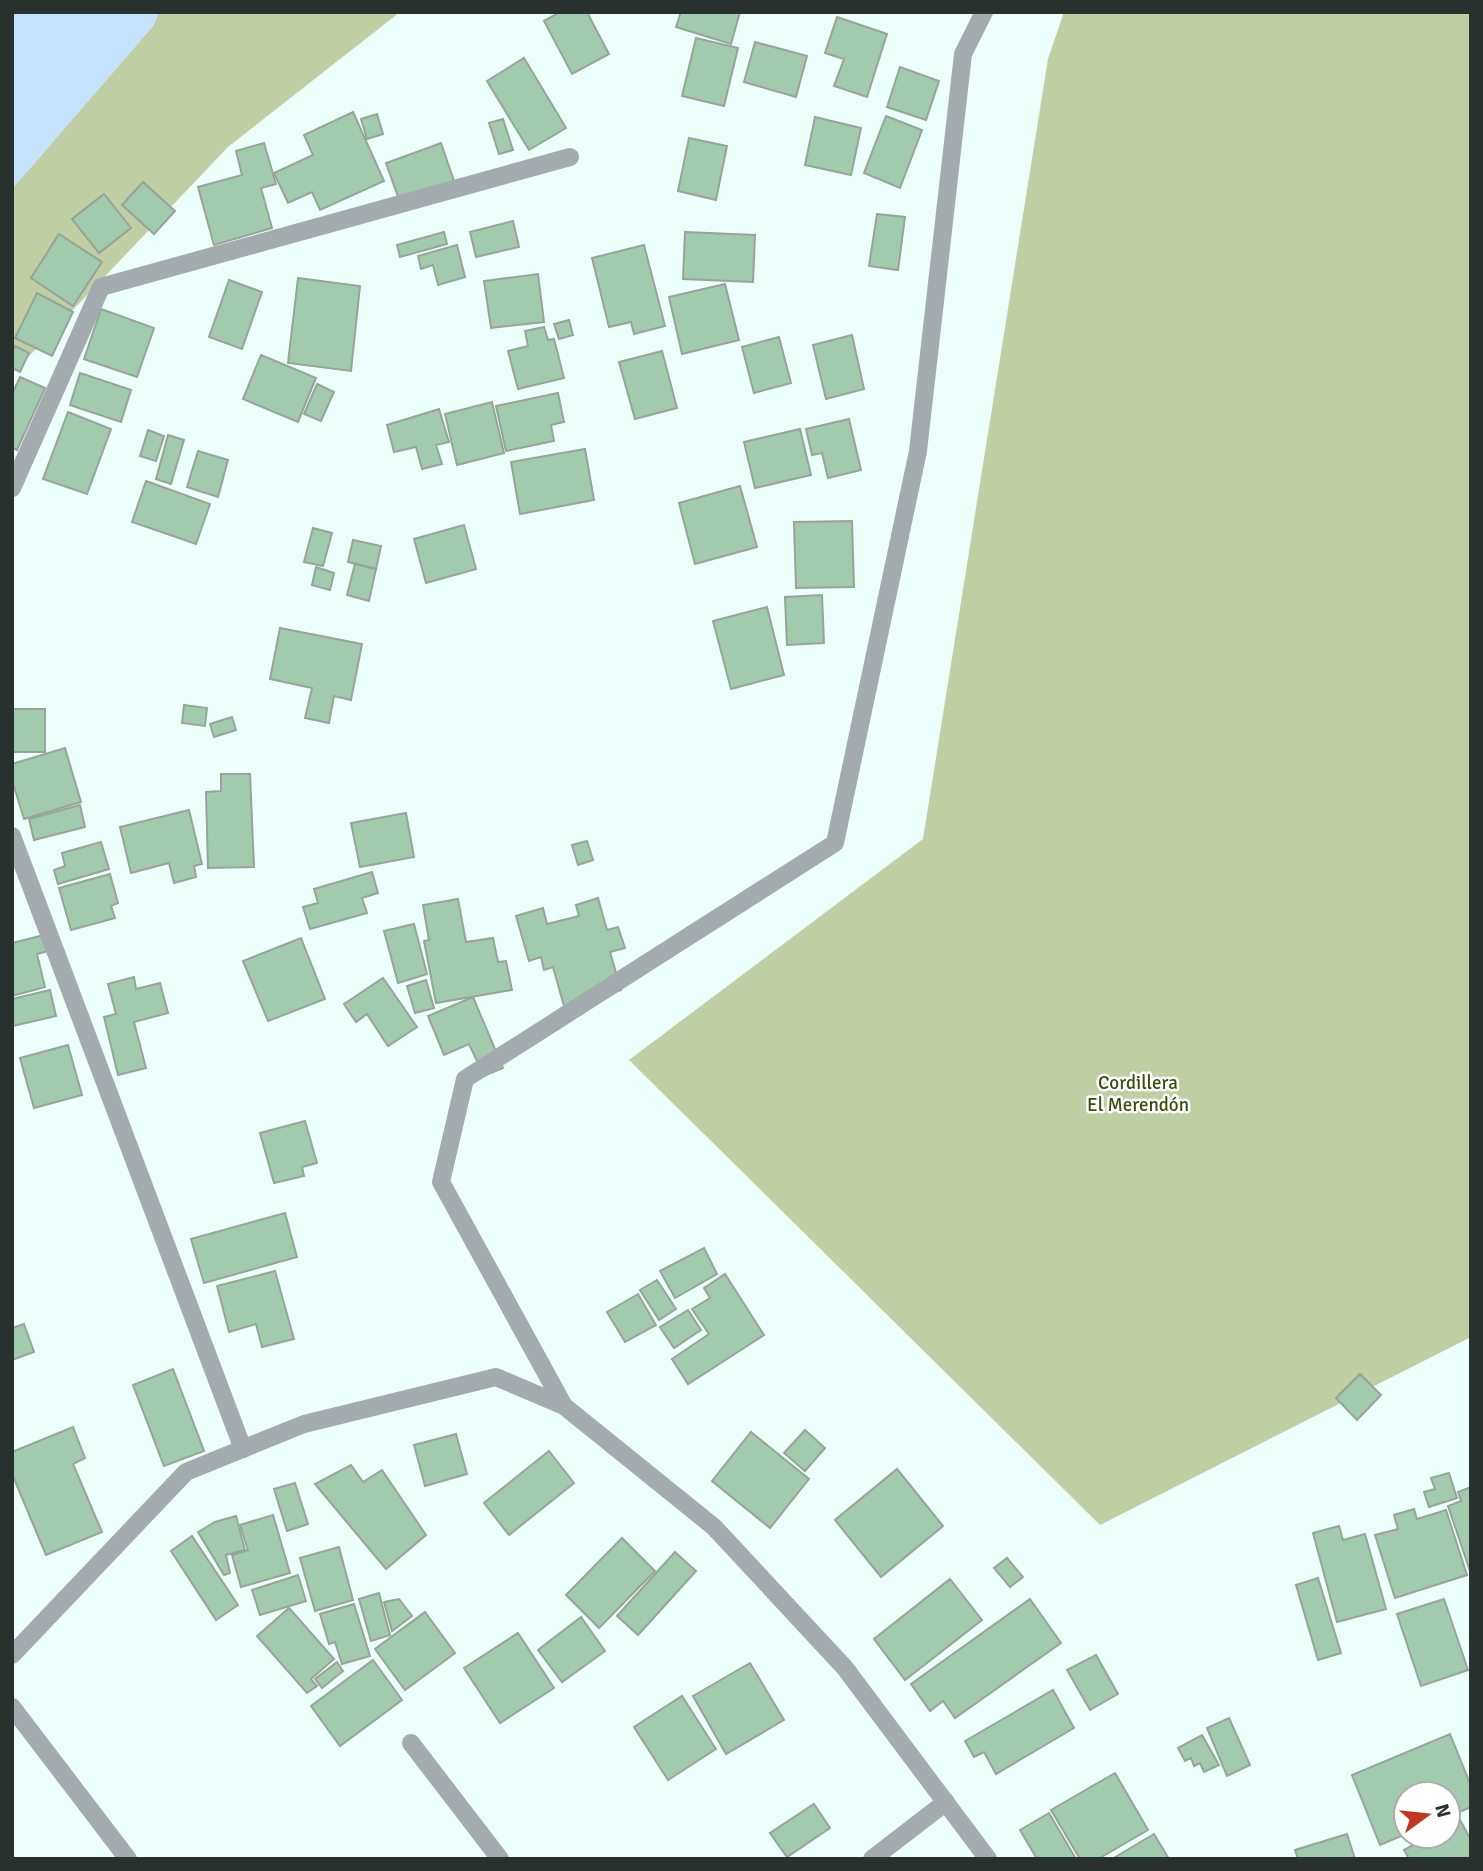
<svg xmlns="http://www.w3.org/2000/svg" width="1483" height="1871" viewBox="0 0 1483 1871" font-family="Signika,sans-serif">
<style>
.forest{fill:#c0cea4}
.water{fill:#c5e2fc}
.building{fill:#a2cbae;stroke:#96a49a;stroke-width:2}
.lines{fill:none;stroke-linecap:round;stroke-linejoin:round}
.minor{stroke:#a3abae;stroke-width:18}
.tertiary{stroke:#a3abae;stroke-width:18}
.labels{text-anchor:middle;dominant-baseline:central;stroke-width:5;stroke-linejoin:round;paint-order:stroke}
.park-label{font-size:19px;fill:#3b4b08;stroke:#fff}
</style>
<rect width="100%" height="100%" fill="#ebfffb"/>
<g class="forest">
<path d="M159,12H400L228,147L12,374V189L153,26Z"/>
<path d="M1064,12H1471V1337L1100,1525L629,1060L923,839L1048,59Z"/>
</g>
<path class="water" d="M12,12H159L153,26L12,189Z"/>
<g class="building">
<path d="M560,12H587L609,54L572,74L544,21Z"/>
<path d="M681,12H740L731,44L676,27Z"/>
<path d="M837,17L887,34L867,97L834,86L844,59L825,53Z"/>
<path d="M696,38L738,48L724,106L682,96Z"/>
<path d="M755,42L807,56L796,97L744,82Z"/>
<path d="M524,58L566,128L529,150L487,81Z"/>
<path d="M900,67L939,81L926,120L887,107Z"/>
<path d="M353,112L384,181L320,210L312,192L288,203L274,173L313,155L304,135Z"/>
<path d="M377,114L383,134L367,139L361,119Z"/>
<path d="M886,116L922,130L900,188L864,173Z"/>
<path d="M815,117L861,128L851,175L805,165Z"/>
<path d="M503,119L513,150L499,154L489,123Z"/>
<path d="M689,138L727,146L716,200L678,191Z"/>
<path d="M264,143L276,184L261,188L272,228L214,245L198,187L242,175L236,151Z"/>
<path d="M441,143L455,184L401,205L386,163Z"/>
<path d="M143,182L175,211L154,234L122,205Z"/>
<path d="M104,194L131,228L99,253L72,219Z"/>
<path d="M877,214L905,217L898,270L869,266Z"/>
<path d="M513,221L519,247L476,257L470,232Z"/>
<path d="M444,232L447,244L400,257L397,245Z"/>
<path d="M685,232L755,235L753,282L683,279Z"/>
<path d="M59,234L102,262L73,306L31,278Z"/>
<path d="M457,245L465,277L438,285L433,265L421,269L418,256Z"/>
<path d="M644,245L665,326L634,334L631,322L609,327L592,258Z"/>
<path d="M538,274L544,322L491,328L484,281Z"/>
<path d="M298,278L360,286L351,371L288,363Z"/>
<path d="M229,280L262,292L242,349L209,337Z"/>
<path d="M725,284L739,340L682,354L669,297Z"/>
<path d="M37,293L73,312L52,356L15,338Z"/>
<path d="M101,309L154,328L137,377L84,359Z"/>
<path d="M569,320L573,335L559,339L554,324Z"/>
<path d="M544,327L548,340L554,339L564,378L518,389L508,351L528,346L525,331Z"/>
<path d="M852,335L864,389L826,399L813,345Z"/>
<path d="M779,337L791,383L754,393L742,347Z"/>
<path d="M15,346L29,353L20,372L12,368V353Z"/>
<path d="M662,351L677,408L635,419L619,362Z"/>
<path d="M261,355L316,378L298,422L243,399Z"/>
<path d="M80,373L131,390L121,422L70,405Z"/>
<path d="M20,377L45,388L17,450L12,448V394Z"/>
<path d="M317,384L334,392L321,421L304,414Z"/>
<path d="M558,393L564,422L551,425L554,441L506,451L496,406Z"/>
<path d="M492,402L504,453L457,465L445,414Z"/>
<path d="M439,409L449,442L436,445L442,464L422,469L416,447L394,452L387,425Z"/>
<path d="M68,412L111,429L87,494L43,479Z"/>
<path d="M849,419L861,470L828,478L822,453L812,455L806,429Z"/>
<path d="M800,429L811,475L755,488L744,442Z"/>
<path d="M148,430L164,436L156,461L140,456Z"/>
<path d="M168,435L184,440L171,484L156,479Z"/>
<path d="M585,449L594,500L520,514L511,462Z"/>
<path d="M198,451L228,460L218,497L187,487Z"/>
<path d="M146,481L210,504L196,544L132,522Z"/>
<path d="M740,486L757,547L695,564L679,503Z"/>
<path d="M852,521L854,587L796,588L794,522Z"/>
<path d="M464,525L476,569L426,583L414,539Z"/>
<path d="M313,528L332,533L323,566L304,562Z"/>
<path d="M353,540L381,546L376,569L348,562Z"/>
<path d="M355,564L376,569L369,601L347,595Z"/>
<path d="M316,567L334,573L330,590L312,585Z"/>
<path d="M822,595L824,643L787,645L785,597Z"/>
<path d="M767,607L784,675L731,689L713,621Z"/>
<path d="M280,628L362,644L351,700L334,696L329,723L305,718L312,688L270,679Z"/>
<path d="M184,705L207,708L205,726L182,723Z"/>
<rect x="12" y="709" width="33" height="43"/>
<path d="M232,717L236,730L214,737L210,724Z"/>
<path d="M65,748L81,802L24,819L12,780V764Z"/>
<path d="M221,774H250L254,867L208,868L206,792L221,791Z"/>
<path d="M80,805L85,827L34,840L29,819Z"/>
<path d="M189,810L202,864L194,866L196,877L174,883L169,863L131,873L120,827Z"/>
<path d="M406,813L414,857L360,867L351,823Z"/>
<path d="M587,841L593,860L578,865L572,845Z"/>
<path d="M101,842L109,869L58,884L54,870L65,866L62,853Z"/>
<path d="M372,872L378,893L362,898L367,913L310,929L303,907L318,903L314,889Z"/>
<path d="M110,874L118,903L111,906L115,918L71,930L59,888Z"/>
<path d="M598,898L607,930L618,927L625,948L610,952L621,990L564,1006L553,967L544,970L541,957L529,961L516,916L543,908L547,924L579,916L576,905Z"/>
<path d="M458,899L466,942L493,938L498,962L506,961L512,990L436,1003L424,941L429,940L423,905Z"/>
<path d="M414,924L427,974L398,983L384,931Z"/>
<path d="M48,934L52,950L37,954L45,987L12,996V943Z"/>
<path d="M301,938L325,999L268,1021L243,961Z"/>
<path d="M134,977L136,989L160,983L168,1013L134,1022L146,1068L118,1075L104,1017L116,1014L108,984Z"/>
<path d="M383,978L417,1027L388,1046L367,1014L356,1022L344,1004Z"/>
<path d="M426,980L434,1008L415,1013L407,986Z"/>
<path d="M50,990L56,1016L13,1026L12,999Z"/>
<path d="M473,997L503,1068L484,1076L469,1044L444,1055L428,1016Z"/>
<path d="M68,1045L82,1095L34,1108L20,1058Z"/>
<path d="M305,1121L317,1163L302,1167L304,1176L274,1183L260,1133Z"/>
<path d="M285,1213L297,1257L204,1283L191,1239Z"/>
<path d="M704,1248L717,1274L675,1298L660,1271Z"/>
<path d="M275,1271L294,1339L262,1347L256,1324L229,1332L217,1286Z"/>
<path d="M725,1274L764,1335L688,1384L672,1359L709,1334L692,1309L710,1298L704,1288Z"/>
<path d="M657,1280L676,1309L659,1320L640,1290Z"/>
<path d="M638,1294L656,1325L625,1342L607,1312Z"/>
<path d="M688,1310L701,1330L674,1348L660,1327Z"/>
<path d="M24,1324L34,1352L12,1360V1328Z"/>
<path d="M173,1369L204,1451L164,1466L133,1385Z"/>
<path d="M1360,1374L1381,1395L1357,1420L1336,1398Z"/>
<path d="M73,1427L85,1458L73,1464L102,1532L46,1555L12,1474V1452Z"/>
<path d="M805,1430L825,1448L805,1471L784,1453Z"/>
<path d="M751,1432L809,1479L770,1528L712,1481Z"/>
<path d="M456,1434L467,1474L425,1486L414,1445Z"/>
<path d="M549,1451L574,1483L509,1535L484,1503Z"/>
<path d="M351,1465L363,1482L382,1470L426,1535L386,1569L315,1484Z"/>
<path d="M897,1469L943,1526L881,1577L835,1520Z"/>
<path d="M1449,1473L1457,1498L1429,1507L1424,1492L1435,1489L1431,1478Z"/>
<path d="M295,1483L308,1524L287,1531L274,1489Z"/>
<path d="M1471,1487V1571H1470L1448,1506L1461,1501L1458,1492Z"/>
<path d="M1414,1509L1417,1519L1446,1510L1467,1575L1395,1598L1375,1535L1398,1529L1394,1515Z"/>
<path d="M273,1515L290,1573L241,1587L232,1555L248,1550L240,1525Z"/>
<path d="M236,1516L245,1550L226,1555L230,1573L224,1575L198,1532L215,1522Z"/>
<path d="M1339,1526L1343,1540L1365,1534L1386,1609L1337,1622L1313,1533Z"/>
<path d="M192,1536L238,1605L216,1620L171,1551Z"/>
<path d="M622,1538L655,1571L599,1628L566,1595Z"/>
<path d="M339,1547L353,1600L315,1611L300,1558Z"/>
<path d="M675,1552L696,1571L638,1635L617,1616Z"/>
<path d="M1007,1558L1023,1577L1010,1587L994,1568Z"/>
<path d="M298,1575L306,1601L260,1615L252,1590Z"/>
<path d="M1318,1578L1341,1653L1318,1660L1296,1585Z"/>
<path d="M950,1579L982,1620L905,1680L874,1639Z"/>
<path d="M379,1593L390,1635L371,1641L359,1599Z"/>
<path d="M399,1599L412,1616L392,1631L384,1602Z"/>
<path d="M1030,1599L1061,1643L955,1718L943,1701L930,1711L911,1684Z"/>
<path d="M1444,1599L1468,1670L1421,1686L1397,1614Z"/>
<path d="M354,1604L370,1656L342,1664L335,1642L329,1644L320,1614Z"/>
<path d="M289,1608L334,1659L311,1679L317,1686L307,1693L257,1636Z"/>
<path d="M425,1612L455,1653L405,1690L375,1649Z"/>
<path d="M581,1617L605,1651L562,1682L538,1650Z"/>
<path d="M518,1633L554,1688L500,1723L464,1668Z"/>
<path d="M1096,1655L1118,1694L1090,1710L1067,1670Z"/>
<path d="M373,1660L402,1700L340,1746L311,1706Z"/>
<path d="M337,1662L343,1671L322,1688L315,1679Z"/>
<path d="M750,1663L784,1720L726,1754L693,1696Z"/>
<path d="M1053,1690L1074,1728L996,1774L984,1752L974,1757L965,1741Z"/>
<path d="M682,1696L716,1749L668,1780L634,1727Z"/>
<path d="M1229,1718L1250,1765L1227,1776L1207,1728Z"/>
<path d="M1450,1734L1471,1786V1807L1448,1817V1794H1406V1834L1380,1845L1352,1775Z"/>
<path d="M1202,1735L1219,1765L1204,1772L1200,1763L1194,1766L1191,1758L1185,1761L1178,1748Z"/>
<path d="M1115,1773L1148,1830L1098,1859H1080L1051,1810Z"/>
<path d="M814,1804L830,1828L787,1857L770,1833Z"/>
<path d="M1049,1813L1076,1859H1037L1020,1830Z"/>
<path d="M1460,1820L1471,1840V1859H1409L1404,1850L1430,1836H1448V1826Z"/>
<path d="M1154,1834L1169,1859H1112Z"/>
<path d="M1347,1834L1355,1859H1298L1295,1850Z"/>
</g>
<g class="lines">
<g class="minor">
<path d="M12,488L101,287L570,157"/>
<path d="M12,836L243,1449"/>
<path d="M564,1406L441,1182L465,1079L835,843L918,451L963,54L984,12"/>
<path d="M12,1707L128,1859"/>
<path d="M411,1743L500,1859"/>
<path d="M872,1859L946,1802"/>
</g>
<path class="tertiary" d="M12,1655L186,1472L304,1424L496,1377L564,1406L714,1527L845,1668L988,1859"/>
</g>
<g class="labels">
<g class="park-label">
<text x="1138" y="1083">Cordillera<tspan x="1138" dy="22">El Merendón</tspan></text>
</g>
</g>
<rect width="1483" height="1871" fill="none" stroke="#29312f" stroke-width="28"/>
<g transform="translate(1427 1815) rotate(75)"><circle r="33" fill="#ffffff" stroke="#a9adac" stroke-width="2"/>
<path d="M0-5L12 26L0 18L-12 26Z" fill="#c13521"/>
<text y="-10" font-size="19" font-weight="bold" text-anchor="middle" fill="#29312f">N</text>
</g>
</svg>
